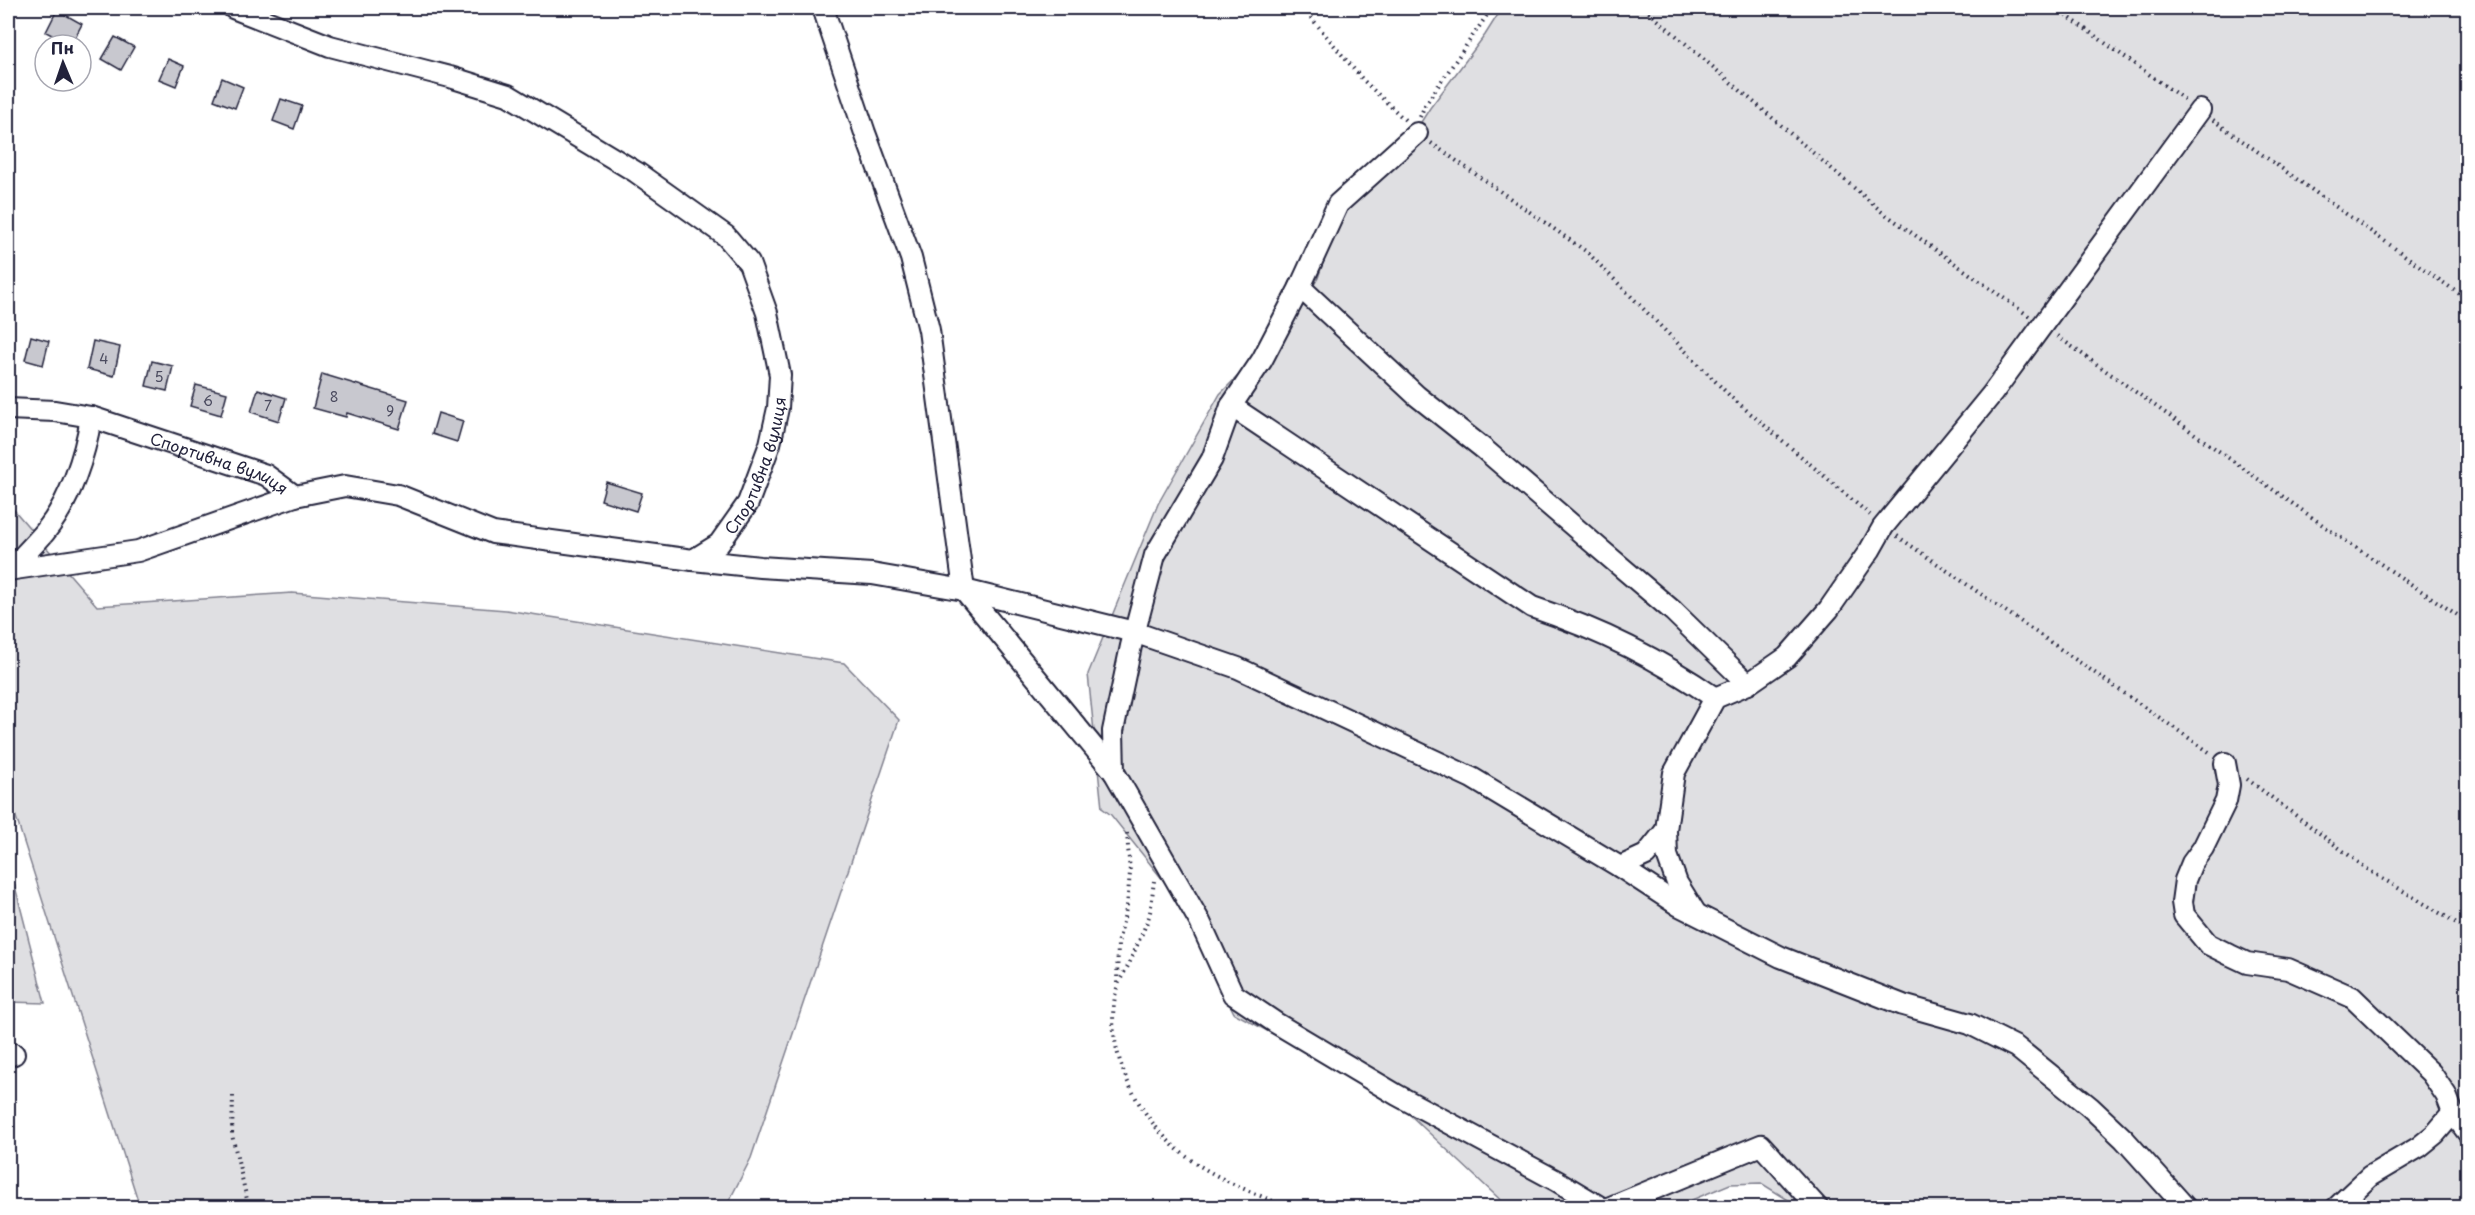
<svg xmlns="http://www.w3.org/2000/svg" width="2475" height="1215" viewBox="0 0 2475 1215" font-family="'Playpen Sans',sans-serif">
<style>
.green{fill:#dfdfe2;stroke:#80808e;stroke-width:1.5}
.building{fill:#c8c8cf;stroke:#22223b;stroke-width:1.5}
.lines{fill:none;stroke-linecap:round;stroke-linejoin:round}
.minor-casing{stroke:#22223b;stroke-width:24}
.path{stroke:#22223b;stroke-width:4;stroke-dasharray:1.5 4.5;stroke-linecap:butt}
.minor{stroke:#fff;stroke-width:20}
.labels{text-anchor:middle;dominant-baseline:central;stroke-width:5;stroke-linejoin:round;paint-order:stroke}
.number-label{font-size:14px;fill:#4c4c60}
.street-label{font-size:16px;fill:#22223b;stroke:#fff}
</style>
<rect width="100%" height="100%" fill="#fff"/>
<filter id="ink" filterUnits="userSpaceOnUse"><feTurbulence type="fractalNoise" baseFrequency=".0167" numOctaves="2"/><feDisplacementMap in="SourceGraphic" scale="12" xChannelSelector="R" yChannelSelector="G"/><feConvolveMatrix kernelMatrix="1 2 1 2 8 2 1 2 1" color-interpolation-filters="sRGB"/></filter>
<g filter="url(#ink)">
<g class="green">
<path d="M1502,8H2467V1207L1801,1208L1761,1183L1730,1184L1675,1207H1508L1393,1099L1234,1013L1175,895L1111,815L1102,808L1088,674L1158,504L1220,394L1293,321L1318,278L1337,221L1349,206L1395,163L1430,108L1485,35Z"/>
<path d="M8,498L14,510L97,606L292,593L506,610L844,663L899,720L751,1158L726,1207H140L8,792Z"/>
<path d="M8,859L45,1003L8,1002Z"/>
</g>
<g class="building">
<path d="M57,10L82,24L71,45L46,32Z"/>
<path d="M115,37L134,47L121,70L102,59Z"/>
<path d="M168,59L184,66L176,86L159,79Z"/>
<path d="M222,78L243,87L235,108L214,100Z"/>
<path d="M281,99L302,106L294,129L273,121Z"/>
<path d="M31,336L49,341L43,365L25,360Z"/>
<path d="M93,341L120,347L114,376L87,369Z"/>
<path d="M152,361L173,366L167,391L146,386Z"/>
<path d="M322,374L408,400L399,429L347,413L346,417L313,408Z"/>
<path d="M196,385L227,393L221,415L190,406Z"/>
<path d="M258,389L286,398L279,421L251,412Z"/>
<path d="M438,413L463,421L457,442L432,434Z"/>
<path d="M606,482L642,493L636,511L601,500Z"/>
</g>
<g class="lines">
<defs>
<g id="minor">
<path d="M823,8L865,133L911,258L929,330L964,590L1114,772"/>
<path d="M1417,133L1338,204L1300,287L1262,360L1231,406L1212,459L1155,555L1131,646L1113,731L1114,772L1200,922L1233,994L1276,1023L1397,1095L1557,1181L1602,1208"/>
<path d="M1300,287L1417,396L1484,449L1600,549L1673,611L1748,684"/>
<path d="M1231,406L1532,607C1598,629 1658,658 1715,698"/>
<path id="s1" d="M8,409L55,411L91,417L266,475L295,496L345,486L398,495L493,533L693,560L719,544L748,503L770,444L778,408L780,375L767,313L749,263L726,236L636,172L508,95L450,77L330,46L233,8"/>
<path d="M693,560L760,567L872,574L964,590L1134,632L1238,668L1472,778L1620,867L1678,905L1781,957L1903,1005L1970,1024L2016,1047L2090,1107L2124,1139L2186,1208"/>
<path d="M8,570L138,551L295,496"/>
<path d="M10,570C22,557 34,545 45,532C70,501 85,456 91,417"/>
<path d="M2225,763L2229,785L2226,801L2203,848L2192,863L2185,880L2182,902L2184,915L2208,944L2230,955L2247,963L2288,969L2352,997L2431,1073L2446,1095L2453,1113"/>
<path d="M1620,867L1646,855L1666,830"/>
<path d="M1695,912L1677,883L1667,855L1666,830L1674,773L1715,698L1748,684L1787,657L1829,609L1870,550L1883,527L1992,394L2200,110"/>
<path d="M8,1056L14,1054"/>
<path d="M1608,1208L1761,1145L1818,1208"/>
<path d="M2336,1208L2370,1176L2419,1147L2435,1134L2453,1113L2468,1133"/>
</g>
</defs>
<use href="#minor" class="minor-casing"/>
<g class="path">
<path d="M1303,8L1363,80L1405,120"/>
<path d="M1644,8L1881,211L2029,316"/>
<path d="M2056,8L2185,100"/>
<path d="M1420,117L1425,105L1492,8"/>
<path d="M2213,120L2468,300"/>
<path d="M1431,143L1587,252L1731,397L1870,515"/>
<path d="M2057,336L2334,533L2468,622"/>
<path d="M1897,536L2212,754"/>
<path d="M2247,779L2370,871L2468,930"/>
<path d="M1154,881C1152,894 1152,910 1147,922C1141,936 1135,950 1129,964C1125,972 1119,980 1117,988C1100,1050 1141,1125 1191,1160C1221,1181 1256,1194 1290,1208"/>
<path d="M1117,983L1118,943L1127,905L1130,873L1127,833"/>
<path d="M233,1096L232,1135L249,1208"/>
</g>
<use href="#minor" class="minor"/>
</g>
</g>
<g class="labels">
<g class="number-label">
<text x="104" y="358">4</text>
<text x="159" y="376">5</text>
<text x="334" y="396">8</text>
<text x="208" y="400">6</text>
<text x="268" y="405">7</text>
<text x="390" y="410">9</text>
</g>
<g class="street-label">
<text stroke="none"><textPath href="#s1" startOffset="220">Спортивна вулиця</textPath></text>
<text stroke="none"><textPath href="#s1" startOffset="831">Спортивна вулиця</textPath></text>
</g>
</g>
<rect width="2475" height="1215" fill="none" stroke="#fff" stroke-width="30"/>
<rect x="15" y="15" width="2445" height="1185" fill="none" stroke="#22223b" stroke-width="2" filter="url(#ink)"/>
<g transform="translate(63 63) rotate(358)"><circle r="28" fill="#ffffff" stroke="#a7a7b1" stroke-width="1.5"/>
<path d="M0-4.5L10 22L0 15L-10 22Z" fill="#22223b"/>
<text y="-9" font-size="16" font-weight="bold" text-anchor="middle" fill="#22223b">Пн</text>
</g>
</svg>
